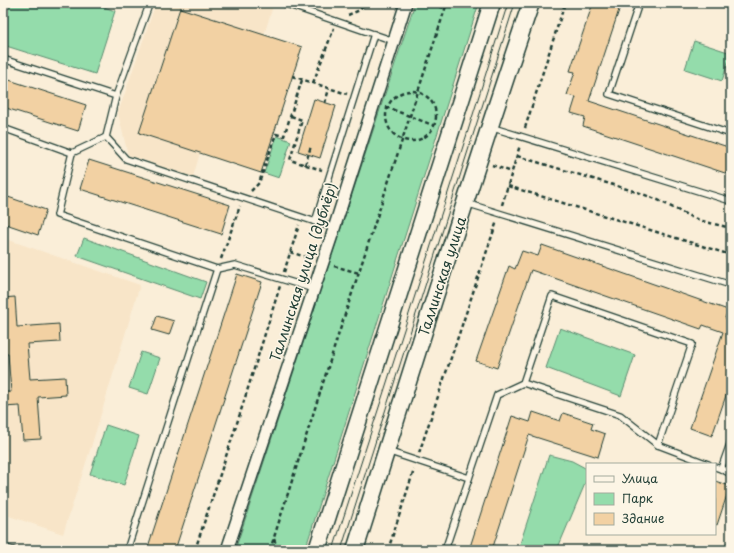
<svg xmlns="http://www.w3.org/2000/svg" width="734" height="553" viewBox="0 0 734 553" font-family="'Playpen Sans',sans-serif">
<style>
.built{fill:#f8e5c8}
.green{fill:#94dcab;stroke:#5a8c70}
.building{fill:#f2d1a3;stroke:#1f3d34}
.lines{fill:none;stroke-linecap:round;stroke-linejoin:round}
.lane-casing{stroke:#1f3d34;stroke-width:8}
.street-casing{stroke:#1f3d34;stroke-width:14}
.secondary-casing{stroke:#1f3d34;stroke-width:19}
.path{stroke:#1f3d34;stroke-width:2.5;stroke-dasharray:4 3;stroke-linecap:butt}
.lane{stroke:#fcf5e5;stroke-width:5.5}
.street{stroke:#fcf5e5;stroke-width:11}
.secondary{stroke:#fcf5e5;stroke-width:16}
.tram{stroke:#1f3d34;stroke-width:1}
.labels{text-anchor:middle;dominant-baseline:central;stroke-width:3;stroke-linejoin:round;paint-order:stroke}
.street-label{font-size:14px;fill:#1f3d34;stroke:#fcf5e5}
</style>
<rect width="100%" height="100%" fill="#faeed8"/>
<filter id="ink" filterUnits="userSpaceOnUse"><feTurbulence type="fractalNoise" baseFrequency=".025" numOctaves="2"/><feDisplacementMap in="SourceGraphic" scale="8" xChannelSelector="R" yChannelSelector="G"/><feConvolveMatrix kernelMatrix="1 2 1 2 8 2 1 2 1" color-interpolation-filters="sRGB"/></filter>
<g filter="url(#ink)">
<g class="built">
<path d="M156,3H266L273,6L264,35L180,8L139,133L200,153L193,177L128,155L118,113Z"/>
<path d="M3,238L140,285L92,444L63,534L3,514Z"/>
</g>
<g class="green">
<path d="M3,3H93L115,11L95,74L3,45Z"/>
<path d="M415,3H479L305,550H235Z"/>
<path d="M694,41L731,53L722,81L685,69Z"/>
<path d="M277,136L291,141L279,178L264,173Z"/>
<path d="M84,238L206,282L200,299L77,256Z"/>
<path d="M560,328L635,355L621,396L546,368Z"/>
<path d="M141,352L160,358L148,394L129,388Z"/>
<path d="M106,425L139,436L124,485L90,474Z"/>
<path d="M549,455L572,461L587,469V479L557,550H518Z"/>
</g>
<g class="building">
<path d="M593,3H619L617,9L619,10L589,101L731,148V175L583,126L585,117L571,113L576,97L567,95L575,72L570,71Z"/>
<path d="M180,8L302,47L261,173L139,133Z"/>
<path d="M6,79L86,105L78,131L3,107V90Z"/>
<path d="M314,99L336,106L320,158L298,151Z"/>
<path d="M89,160L230,205L221,234L80,189Z"/>
<path d="M8,197L46,210L38,235L3,223V212Z"/>
<path d="M542,245L728,310L725,318L728,319L729,315L731,316V381L712,436L690,428L723,332L703,325L701,329L531,270L497,368L476,361L509,266L515,269L522,251L538,256Z"/>
<path d="M237,274L262,282L175,550H147Z"/>
<path d="M15,297L17,327L59,324L60,342L27,344L30,379L65,377L66,395L38,397L41,439L23,440L20,406L3,407V392H11L8,354H3V298Z"/>
<path d="M157,316L174,321L169,335L152,330Z"/>
<path d="M533,412L560,421L563,413L593,423L591,429L605,434L598,457L529,435L492,550H469L512,416L530,422Z"/>
<path d="M715,481L730,486L717,525L715,524Z"/>
</g>
<g class="lines">
<defs>
<g id="lane">
<path d="M283,3L394,41"/>
<path d="M639,3L609,94L731,134"/>
<path d="M3,59L116,96L106,137L126,159L334,228"/>
<path d="M116,96L149,5"/>
<path d="M490,127L731,201"/>
<path d="M3,128L72,153"/>
<path d="M106,137L72,153L57,215L217,269L235,265L314,289"/>
<path d="M466,203L731,285"/>
<path d="M315,222L374,34"/>
<path d="M523,383L552,296L692,344L658,445L708,464"/>
<path d="M387,451L469,478"/>
<path d="M715,467L721,469L731,441"/>
<path d="M721,469L731,474"/>
<path d="M3,547L13,550"/>
<path d="M127,550L217,269"/>
<path d="M445,550L497,395L523,383L620,415L658,445"/>
<path d="M725,550L731,546"/>
</g>
<path id="street" d="M227,550L332,235L406,3"/>
<g id="secondary">
<path d="M317,550L492,3"/>
<path d="M355,550C413,367 469,184 531,3"/>
</g>
</defs>
<use href="#lane" class="lane-casing"/>
<use href="#street" class="street-casing"/>
<use href="#secondary" class="secondary-casing"/>
<g class="path">
<path d="M426,3L445,8"/>
<path d="M348,15L360,10L365,3"/>
<path d="M292,76L347,94"/>
<path d="M313,83L334,28"/>
<circle cx="411" cy="116" r="25"/>
<path d="M325,103L329,89"/>
<path d="M386,107L435,126"/>
<path d="M291,116L302,120L290,160L322,170"/>
<path d="M525,128L565,3"/>
<path d="M517,156L640,193L658,200L693,218L706,222L731,228"/>
<path d="M305,165L311,146"/>
<path d="M492,165L512,172"/>
<path d="M508,186L731,255"/>
<path d="M251,191L259,183L276,134L284,136L302,80"/>
<path d="M502,205L520,145"/>
<path d="M290,252L312,259"/>
<path d="M221,259L240,206"/>
<path d="M334,266L359,273"/>
<path d="M284,272L299,225"/>
<path d="M419,453L497,221"/>
<path d="M274,539L278,550"/>
<path d="M195,550L238,420L280,286"/>
<path d="M270,550L336,342L447,3"/>
<path d="M388,550L414,470"/>
</g>
<use href="#lane" class="lane"/>
<use href="#street" class="street"/>
<use href="#secondary" class="secondary"/>
<g class="tram">
<path d="M333,550L466,137L508,3"/>
<path d="M341,550L515,3"/>
</g>
</g>
</g>
<g class="labels">
<g class="street-label">
<text transform="translate(303 272) rotate(-72)">Таллинская улица (дублёр)</text>
<text transform="translate(442 276) rotate(-72)">Таллинская улица</text>
</g>
</g>
<rect width="734" height="553" fill="none" stroke="#fcf5e5" stroke-width="16"/>
<rect x="8" y="8" width="718" height="537" fill="none" stroke="#1f3d34" stroke-width="1.5" filter="url(#ink)"/>
<rect x="586" y="463" width="130" height="72" fill="#fcf5e5" stroke="#a4ab9e"/>
<rect x="594" y="476" width="20" height="6" fill="#fcf5e5" stroke="#a4ab9e"/>
<text x="622" y="483" font-size="12" fill="#1f3d34">Улица</text>
<rect x="594" y="493" width="20" height="12" fill="#94dcab" stroke="#a4ab9e"/>
<text x="622" y="503" font-size="12" fill="#1f3d34">Парк</text>
<rect x="594" y="513" width="20" height="12" fill="#f2d1a3" stroke="#a4ab9e"/>
<text x="622" y="523" font-size="12" fill="#1f3d34">Здание</text>
</svg>
